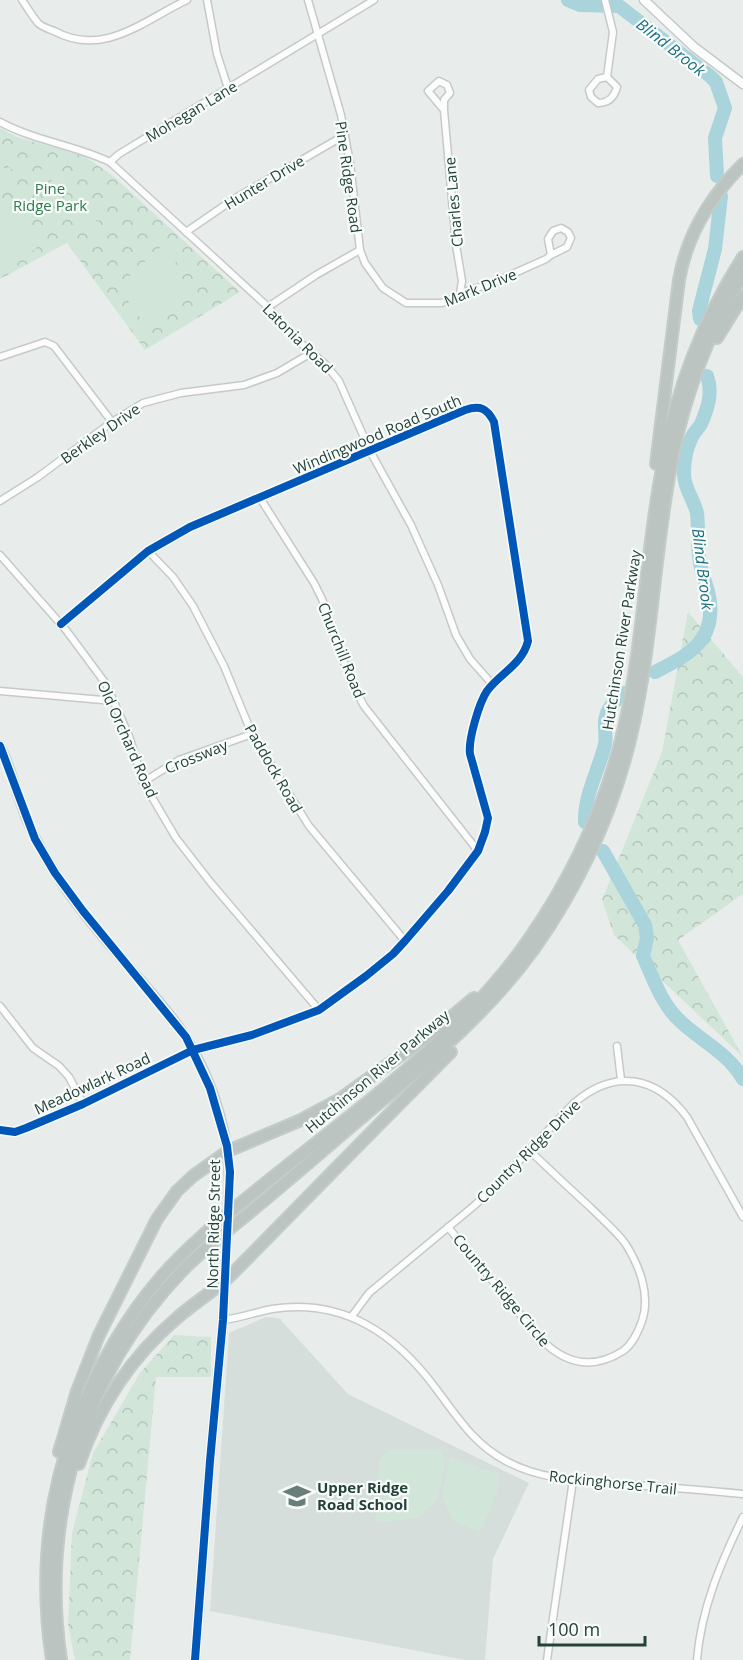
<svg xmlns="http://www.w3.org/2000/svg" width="743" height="1660" viewBox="0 0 743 1660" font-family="'Open Sans',sans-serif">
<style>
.built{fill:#d6dedb}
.forest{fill:url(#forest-crowns)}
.pitch{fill:#d1e6d8}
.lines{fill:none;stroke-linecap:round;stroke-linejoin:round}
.river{stroke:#a9d4db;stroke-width:14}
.street-casing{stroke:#c5cac8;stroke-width:9}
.secondary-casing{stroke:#c3cbc8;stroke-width:11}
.highway-casing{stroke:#c3ccc9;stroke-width:14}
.street{stroke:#fcfcfc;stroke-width:6}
.secondary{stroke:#fcfcfc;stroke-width:8}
.highway{stroke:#bcc4c2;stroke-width:10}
.secondary-bridge-casing{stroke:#c3cbc8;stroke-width:11;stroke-linecap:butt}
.secondary-bridge{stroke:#fcfcfc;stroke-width:8}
.cycleway-casing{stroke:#f7fbf9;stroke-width:11}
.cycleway{stroke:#0057b8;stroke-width:8}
.labels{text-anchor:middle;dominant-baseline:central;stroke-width:4.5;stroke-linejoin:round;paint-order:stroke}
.street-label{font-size:15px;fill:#24423a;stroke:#f7fbf9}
.park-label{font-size:15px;fill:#2d7a4b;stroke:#f7fbf9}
.poi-label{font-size:15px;font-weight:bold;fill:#24423a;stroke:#f7fbf9;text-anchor:start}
.water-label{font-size:16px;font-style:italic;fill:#1c6f80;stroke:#f7fbf9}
</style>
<defs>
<pattern id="forest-crowns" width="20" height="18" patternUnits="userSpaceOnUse" patternTransform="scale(1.5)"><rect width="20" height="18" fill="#d1e6d8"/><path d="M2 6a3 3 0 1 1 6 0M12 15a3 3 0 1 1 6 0" fill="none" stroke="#b3c6ba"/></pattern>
</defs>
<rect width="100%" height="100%" fill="#e8edeb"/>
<path class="built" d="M266,1317L279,1318L348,1394L529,1483L493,1559L485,1660H465L210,1611L229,1333Z"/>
<g class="forest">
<path d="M0,128L17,137L84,156L112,175L240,292L145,350L67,243L0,279Z"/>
<path d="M688,612L743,677V894L678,940L743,1057L614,935L602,900L662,752Z"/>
<path d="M174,1335L211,1337V1377H156L130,1660H75L68,1624L72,1533L93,1453L140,1373Z"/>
</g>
<g class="pitch">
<path d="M7,150L26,167L18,175L0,159Z"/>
<path d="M49,162L67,179L59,188L41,170Z"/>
<path d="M0,164L16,178L7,187L0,180Z"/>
<path d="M39,173L57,190L49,199L31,181Z"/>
<path d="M85,192L107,211L98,221L77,202Z"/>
<path d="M76,203L98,222L89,232L67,213Z"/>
<path d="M0,209L41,244L23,259L0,268Z"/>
<path d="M162,246L175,260L183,285L168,316L150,331L123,294V282Z"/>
<path d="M388,1450H442L445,1468L436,1501L418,1518L376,1523L379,1462Z"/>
<path d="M450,1457L498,1474V1489L480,1532L453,1521L442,1496Z"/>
</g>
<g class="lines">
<g class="river">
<path d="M568,0L580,5L619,6L710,76L716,82L725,108L715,138L717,176"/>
<path d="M700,319L699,311L715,249L721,196"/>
<path d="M655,672C686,656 714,643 710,603C710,593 702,575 700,563C697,547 699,530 697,513C694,500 684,488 684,474C684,464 686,449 691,439C693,433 698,429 701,424C708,408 713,392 707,376"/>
<path d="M585,822C584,795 599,770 605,744C607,735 603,725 606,716C609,706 616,700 624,693"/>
<path d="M603,851L645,925L647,938L643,956C652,976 661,1002 677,1018C698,1040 727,1051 743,1079"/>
</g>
<defs>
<g id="street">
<path d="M22,0C27,7 32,16 38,23C42,27 49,29 54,31C104,58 144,20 187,0"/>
<path d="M207,0L217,54L228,88"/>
<path d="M308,0L341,115L350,163L360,250L365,263L383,288L406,303H442L457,297L460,293L490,284L546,259L551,255L548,239L553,231L561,228L568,232L571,238L567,247L551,255"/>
<path d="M605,0L613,32L607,77"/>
<path d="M607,77L617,87C614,98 608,103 598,103L591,97L589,90L598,79Z"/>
<path d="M444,110V100L450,93L447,85L439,81L428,91L444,110L456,245L462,281L460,293"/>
<path d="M0,122C35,141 75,145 110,162L268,307L290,334L325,364L339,381L370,451L411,525L438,585L456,635L470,659L493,685"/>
<path d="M110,162L119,154L374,0"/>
<path d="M186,232L234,199L345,135"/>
<path d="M268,307L316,275L360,250"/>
<path d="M0,357L45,342L54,346L112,422"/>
<path d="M260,498L314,583L322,599L350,679L364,706L478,851"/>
<path d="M0,501L38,477L112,422L143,403L181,393L244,385L277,373L311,353"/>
<path d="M148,551L173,577L193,606L224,666L252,734L309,826L405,941"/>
<path d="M0,555L66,630L106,684L129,736L143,782L176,838L211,883L319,1010"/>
<path d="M0,691L114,701"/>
<path d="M143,782L179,760L252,734"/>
<path d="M0,1006L33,1048L59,1066L69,1077L83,1104"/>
<path d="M617,1046L621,1080"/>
<path d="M0,1130L15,1132L26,1128L83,1104L193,1050L252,1035L319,1010L366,976L393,954L405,941L448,891L478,851L485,832L488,818L470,754C468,740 479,703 487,691C500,673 522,665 528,641L494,422C487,408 480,405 465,410L190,527L148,551L61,624"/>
<path d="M448,1227C470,1254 493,1281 515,1308C529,1325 543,1346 563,1356C584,1367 604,1363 623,1351C633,1344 638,1332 642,1321C651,1295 639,1265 625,1243C615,1230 602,1219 590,1207C570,1189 550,1170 530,1151"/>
<path d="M352,1316L369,1293L475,1205L502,1179L574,1103C615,1068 656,1076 687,1117L743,1217"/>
<path d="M223,1320C240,1318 256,1312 272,1309C344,1298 396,1334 437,1390C458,1418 475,1445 506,1461C541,1480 582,1481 621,1484C662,1487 702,1490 743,1494"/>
<path d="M547,1660L573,1480"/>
<path d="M697,1660C701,1609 721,1562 743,1517"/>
</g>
<g id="secondary">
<path d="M644,0L694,47L743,84"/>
<path d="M0,746C9,763 14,783 20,801C28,826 40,849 54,871C77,908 107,942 136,975C153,995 173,1016 187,1039C214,1083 231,1138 229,1190"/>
<path d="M195,1660L210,1461L223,1320L226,1253"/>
</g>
<g id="highway">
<path d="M717,338L743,296"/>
<path d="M656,464L679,280C687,234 710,197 743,164"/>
<path d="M59,1452L77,1391L99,1335L157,1219L177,1191L193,1176L228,1151L301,1120L340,1099L433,1032L474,998"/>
<path d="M79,1464C98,1408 131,1357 177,1318C195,1302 216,1290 233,1273C306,1199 378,1125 451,1052"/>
<path d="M52,1660C40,1581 47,1500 75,1425C95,1372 123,1321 161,1277C188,1246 220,1220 252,1194C348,1115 457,1043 529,939C574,874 608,800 625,723C644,637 646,549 663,463C676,390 703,320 743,257"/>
<path d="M61,1660C40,1519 82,1375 182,1271C204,1248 230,1229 255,1208C295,1175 334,1141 373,1108C432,1059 489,1011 534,949C579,885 613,812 631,736C653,644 654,548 673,455C686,391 710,330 743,274"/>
</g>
</defs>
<use href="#street" class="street-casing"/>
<use href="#secondary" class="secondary-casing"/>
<use href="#highway" class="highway-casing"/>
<use href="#street" class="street"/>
<use href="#secondary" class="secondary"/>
<use href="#highway" class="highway"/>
<defs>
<path id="secondary-bridge" d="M226,1253L229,1190"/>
</defs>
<use href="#secondary-bridge" class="secondary-bridge-casing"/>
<use href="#secondary-bridge" class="secondary-bridge"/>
<defs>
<g id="cycleway">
<path d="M0,746L35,839L55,873L83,911L186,1037L210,1088L227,1146L230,1172L223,1320L210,1461L195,1660"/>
<path d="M0,1130L15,1132L26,1128L83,1104L193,1050L252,1035L319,1010L366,976L393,954L405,941L448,891L478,851L485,832L488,818L470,754C468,740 479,703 487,691C500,673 522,665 528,641L494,422C487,408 480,405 465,410L190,527L148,551L61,624"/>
</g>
</defs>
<use href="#cycleway" class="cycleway-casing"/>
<use href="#cycleway" class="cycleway"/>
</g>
<defs>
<symbol id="school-bare" viewBox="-9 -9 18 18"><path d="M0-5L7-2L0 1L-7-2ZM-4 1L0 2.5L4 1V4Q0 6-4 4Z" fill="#697e78" stroke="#f7fbf9" stroke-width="2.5" paint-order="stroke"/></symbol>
</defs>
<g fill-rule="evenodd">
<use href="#school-bare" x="278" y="1477" width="38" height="38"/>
</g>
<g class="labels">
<g class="street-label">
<text transform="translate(191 111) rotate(-31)">Mohegan Lane</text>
<text transform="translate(349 177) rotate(82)">Pine Ridge Road</text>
<text transform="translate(264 182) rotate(-31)">Hunter Drive</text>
<text transform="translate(453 202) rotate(-95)">Charles Lane</text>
<text transform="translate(480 287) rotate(-22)">Mark Drive</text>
<text transform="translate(298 338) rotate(45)">Latonia Road</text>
<text transform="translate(100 433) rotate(-35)">Berkley Drive</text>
<text transform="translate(377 434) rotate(-23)">Windingwood Road South</text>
<text transform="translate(621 640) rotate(-81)">Hutchinson River Parkway</text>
<text transform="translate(342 650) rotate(68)">Churchill Road</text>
<text transform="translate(128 739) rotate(66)">Old Orchard Road</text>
<text transform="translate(196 756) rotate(-22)">Crossway</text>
<text transform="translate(274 768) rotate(60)">Paddock Road</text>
<text transform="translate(377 1071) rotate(-40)">Hutchinson River Parkway</text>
<text transform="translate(92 1083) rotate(-25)">Meadowlark Road</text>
<text transform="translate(528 1151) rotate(-45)">Country Ridge Drive</text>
<text transform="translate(213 1224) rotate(-89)">North Ridge Street</text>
<text transform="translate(502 1290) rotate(50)">Country Ridge Circle</text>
<text transform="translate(613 1482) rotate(6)">Rockinghorse Trail</text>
</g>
<g class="park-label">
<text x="50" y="188">Pine<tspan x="50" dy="17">Ridge Park</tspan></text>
</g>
<g class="poi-label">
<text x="317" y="1487">Upper Ridge<tspan x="317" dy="17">Road School</tspan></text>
</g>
<g class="water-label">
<text transform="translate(671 47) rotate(38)">Blind Brook</text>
<text transform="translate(703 569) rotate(83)">Blind Brook</text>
</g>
</g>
<path d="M539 1636v9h106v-9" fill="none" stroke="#24423a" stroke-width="3"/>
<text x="548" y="1636" font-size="18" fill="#24423a" stroke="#f7fbf9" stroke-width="4.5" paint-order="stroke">100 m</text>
</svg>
